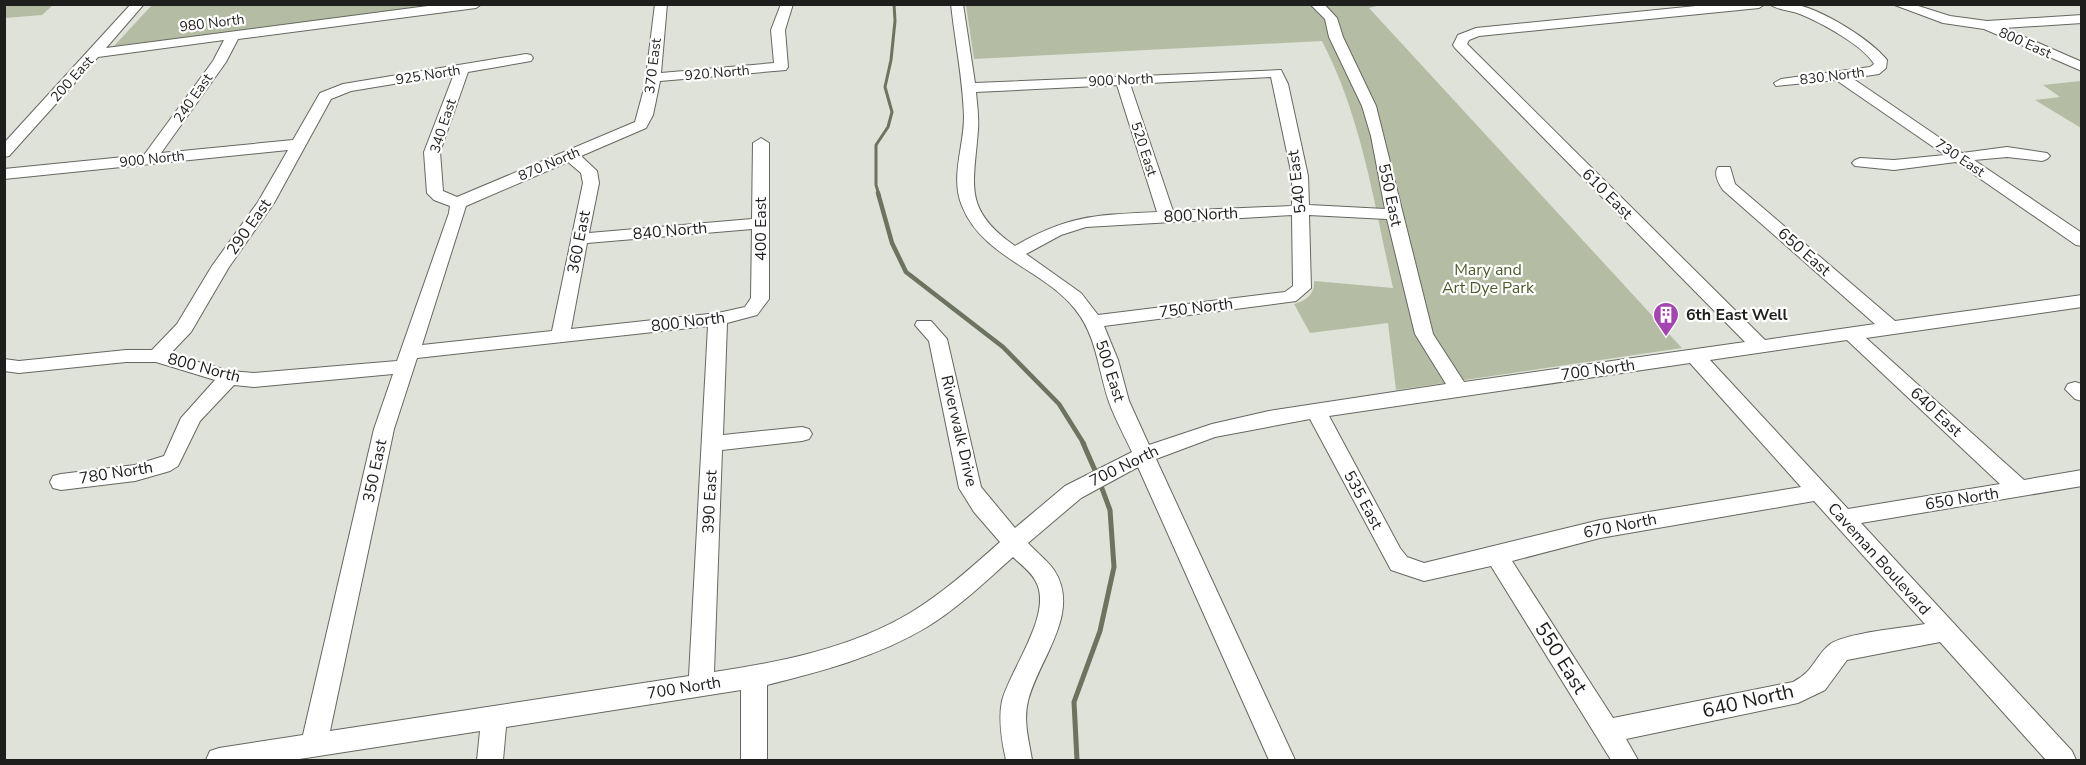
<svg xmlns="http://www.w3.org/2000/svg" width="2086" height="765" viewBox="0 0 2086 765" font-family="'Nunito Sans',sans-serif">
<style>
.green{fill:#b4bda3}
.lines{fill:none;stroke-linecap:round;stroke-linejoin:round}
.stream-far2{stroke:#6c735f;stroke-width:3}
.stream-far1{stroke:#6c735f;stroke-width:4.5}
.stream{stroke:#6c735f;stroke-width:5}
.minor-casing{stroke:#656860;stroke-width:2}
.minor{fill:#fff;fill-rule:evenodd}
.labels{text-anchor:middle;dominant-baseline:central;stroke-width:4.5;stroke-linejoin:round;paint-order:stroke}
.far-street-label{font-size:14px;fill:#1e1f1c;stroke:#fff}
.street-label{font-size:16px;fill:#1e1f1c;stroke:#fff}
.park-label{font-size:16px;fill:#4d5c2d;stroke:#fff}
.poi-label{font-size:16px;font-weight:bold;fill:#1e1f1c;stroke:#fff;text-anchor:start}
.near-street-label{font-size:20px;fill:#1e1f1c;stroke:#fff}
</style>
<rect width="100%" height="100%" fill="#dfe2d8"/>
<g class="green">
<path d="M5,4H53V5L42,15L5,18Z"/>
<path d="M152,5H433L431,8L114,46Z"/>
<path d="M966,5H1381L1369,8L1682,348L1396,390L1388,323L1310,333L1294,304C1306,301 1315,294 1314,281L1393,288C1374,204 1362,118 1322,41L974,59Z"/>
<path d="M2081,81V128L2035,100L2060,97L2043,85Z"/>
</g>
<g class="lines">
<path class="stream-far2" d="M879,195L876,185V145L888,127L892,112L885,87L891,60L895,21L894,4"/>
<path class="stream-far1" d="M878,193L892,243L906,272L1003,347L1059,404L1084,444"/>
<g class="stream">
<path d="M1083,443L1097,475"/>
<path d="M1077,760L1074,702L1100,631L1114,567L1110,510L1100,483"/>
</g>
<defs>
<g id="minor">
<path d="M131,4H144L106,48L443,4H482L476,8L238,39L226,62L161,153L293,140L320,93L343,84L526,54L531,55L533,58L531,61L468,72L440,152L443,191L457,197L635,122L645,85L655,4H667L661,73L774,63L771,30L781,4H793L785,30L788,67L786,70L660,81L653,115L646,128L581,156L597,171L599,183L589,233L752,219L753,143L761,138L769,143V299L757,315L727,323L723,435L802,427L809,429L812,434L809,439L802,441L722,450L714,672C781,662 851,648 910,613C943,593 972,567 1000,542L974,512L959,488L929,341L915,325L917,321H931L947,339L981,487L1015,528L1065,486L1132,452C1124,435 1115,419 1109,402C1098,370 1097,336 1075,309C1043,269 982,257 962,206C950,177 964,147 964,117C963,79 955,42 951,4H963L975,83L1281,70L1288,84L1308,176L1309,205L1385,209L1371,136L1362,106L1329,37L1325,19L1310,4H1324L1337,18L1343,37L1376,106L1433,334L1464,382L1745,342L1455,48L1453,45L1458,35L1476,28L1716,4H1765L1759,8L1479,36L1469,40L1467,44L1765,340L1875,324L1723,190C1719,184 1713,174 1718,167H1730L1735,184L1895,321L2082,295V307L1866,338L2024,480L2082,470V486L1861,523L2072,751L2076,760H2046L1940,642L1847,660L1825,690L1798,703L1626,739L1638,760H1611L1491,566L1424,581L1391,570L1310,419L1215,437L1156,459L1295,760H1269L1138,467L1081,498L1028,543C1036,552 1047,560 1054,570C1082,613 1038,660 1028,701C1023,721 1029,741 1032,760H1006C1002,742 998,720 1002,701C1010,669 1055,612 1035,580C1030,571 1020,564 1013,557C986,581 958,608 927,627C877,657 822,671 767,685V760H741V690L506,727L503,760H477L480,731L293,760H206L210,751L219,748L303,735L374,429L393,374L254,387L234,385L200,421L178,466L170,471L135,481L61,490L53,488L50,482L53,476L61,474L135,465L164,456L181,418L215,380L156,362H126L19,373L4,371V359L19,361L126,350H152L177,324L212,266L258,202L288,150L4,179V169L144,155L213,61L224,40L98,57L9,156L4,157V143ZM454,74L424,152L427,193L434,200L450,206L449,213L397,361L254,373L230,371L170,354L191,332L229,267L274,203L331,99L351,91ZM1271,77L1292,176V206L1173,211L1130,84ZM1117,85L1157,212C1096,215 1069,215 1015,246C962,209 974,185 978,130C979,117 977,104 976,92ZM568,162L581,173L583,183L552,331L422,345L466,206ZM1292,215L1293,286L1285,292L1098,315L1081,293L1026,254L1061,235L1086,227ZM1309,215L1387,219L1415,334L1446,384L1269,411L1212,424L1149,445L1129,401L1118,360L1104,326L1296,301L1311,288ZM752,229L751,298L745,307L718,313L571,329L587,243ZM708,326L689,676L330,731L394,429L417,358ZM1847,340L2000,484L1848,509L1710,360ZM1690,363L1801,487L1600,520L1424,563L1407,557L1400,548L1329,416ZM1814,501L1925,624C1904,628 1843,633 1829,645C1814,658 1814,671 1793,682L1613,718L1512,561L1600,538Z"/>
<path d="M1769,4C1778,4 1789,3 1798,5C1824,11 1870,39 1887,60L1886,68L1879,74L1852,78L1962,153L2007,147L2047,153L2050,156L2047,159L2042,161L2007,157L1974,160L2082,233V246L2076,245L1956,162L1894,170L1855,166L1852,163L1855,160L1860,158L1894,160L1945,155L1836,80L1776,86L1774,83L1781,79L1870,67L1874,64C1864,46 1820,22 1800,14C1790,10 1777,10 1769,4Z"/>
<path d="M1892,4H1912L1950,16L1987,21L2082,15V23L2004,28L2082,62V71L1984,29L1943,23Z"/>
<path d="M2075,382L2082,384V401L2075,399L2065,389L2068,384Z"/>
</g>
</defs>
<use href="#minor" class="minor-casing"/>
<use href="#minor" class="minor"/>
</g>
<defs>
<symbol id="building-pin" viewBox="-11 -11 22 30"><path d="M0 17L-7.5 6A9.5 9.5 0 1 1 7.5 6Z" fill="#a346b0" stroke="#fff"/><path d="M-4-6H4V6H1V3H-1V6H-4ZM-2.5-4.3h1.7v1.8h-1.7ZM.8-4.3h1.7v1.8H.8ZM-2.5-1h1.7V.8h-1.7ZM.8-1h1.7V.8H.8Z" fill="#fff"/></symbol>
</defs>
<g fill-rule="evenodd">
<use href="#building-pin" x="1651" y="300" width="30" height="40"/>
</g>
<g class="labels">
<g class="far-street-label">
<text transform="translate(212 23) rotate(-7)">980 North</text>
<text transform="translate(2025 43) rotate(24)">800 East</text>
<text transform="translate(653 66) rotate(-83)">370 East</text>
<text transform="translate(717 73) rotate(-5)">920 North</text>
<text transform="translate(428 75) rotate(-9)">925 North</text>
<text transform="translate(1832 76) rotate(-7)">830 North</text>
<text transform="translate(72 79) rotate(-48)">200 East</text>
<text transform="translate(1121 80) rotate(-3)">900 North</text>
<text transform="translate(193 98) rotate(-55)">240 East</text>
<text transform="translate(443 126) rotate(-72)">340 East</text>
<text transform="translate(1144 149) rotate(72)">520 East</text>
<text transform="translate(1960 158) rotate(34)">730 East</text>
<text transform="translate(152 159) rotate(-6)">900 North</text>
<text transform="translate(549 164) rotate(-23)">870 North</text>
</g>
<g class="street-label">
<text transform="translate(1297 182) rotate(-97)">540 East</text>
<text transform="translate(1607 194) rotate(45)">610 East</text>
<text transform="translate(1390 195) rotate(78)">550 East</text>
<text transform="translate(1201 215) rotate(-3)">800 North</text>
<text transform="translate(249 227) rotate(-55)">290 East</text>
<text transform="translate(761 229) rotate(-90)">400 East</text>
<text transform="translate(670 231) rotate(-5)">840 North</text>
<text transform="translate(579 242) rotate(-79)">360 East</text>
<text transform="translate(1804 252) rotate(41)">650 East</text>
<text transform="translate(1196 308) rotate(-7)">750 North</text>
<text transform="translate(688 322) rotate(-7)">800 North</text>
<text transform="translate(204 368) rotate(15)">800 North</text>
<text transform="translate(1598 370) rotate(-8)">700 North</text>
<text transform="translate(1110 371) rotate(72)">500 East</text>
<text transform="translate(1936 412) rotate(43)">640 East</text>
<text transform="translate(959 431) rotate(77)">Riverwalk Drive</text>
<text transform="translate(1124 466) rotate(-26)">700 North</text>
<text transform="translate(375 471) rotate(-78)">350 East</text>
<text transform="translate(116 473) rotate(-9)">780 North</text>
<text transform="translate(1962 499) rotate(-9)">650 North</text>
<text transform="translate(1363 500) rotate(62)">535 East</text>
<text transform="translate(710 502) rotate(-87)">390 East</text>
<text transform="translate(1620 526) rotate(-11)">670 North</text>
<text transform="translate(1879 559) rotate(48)">Caveman Boulevard</text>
<text transform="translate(684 688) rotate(-9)">700 North</text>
</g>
<g class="park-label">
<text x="1488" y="270">Mary and<tspan x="1488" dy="18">Art Dye Park</tspan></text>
</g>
<g class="poi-label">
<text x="1686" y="315">6th East Well</text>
</g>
<g class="near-street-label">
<text transform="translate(1561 658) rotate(58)">550 East</text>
<text transform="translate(1748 701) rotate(-13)">640 North</text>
</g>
</g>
<rect width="2086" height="765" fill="none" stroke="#1e1f1c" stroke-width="12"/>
</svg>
